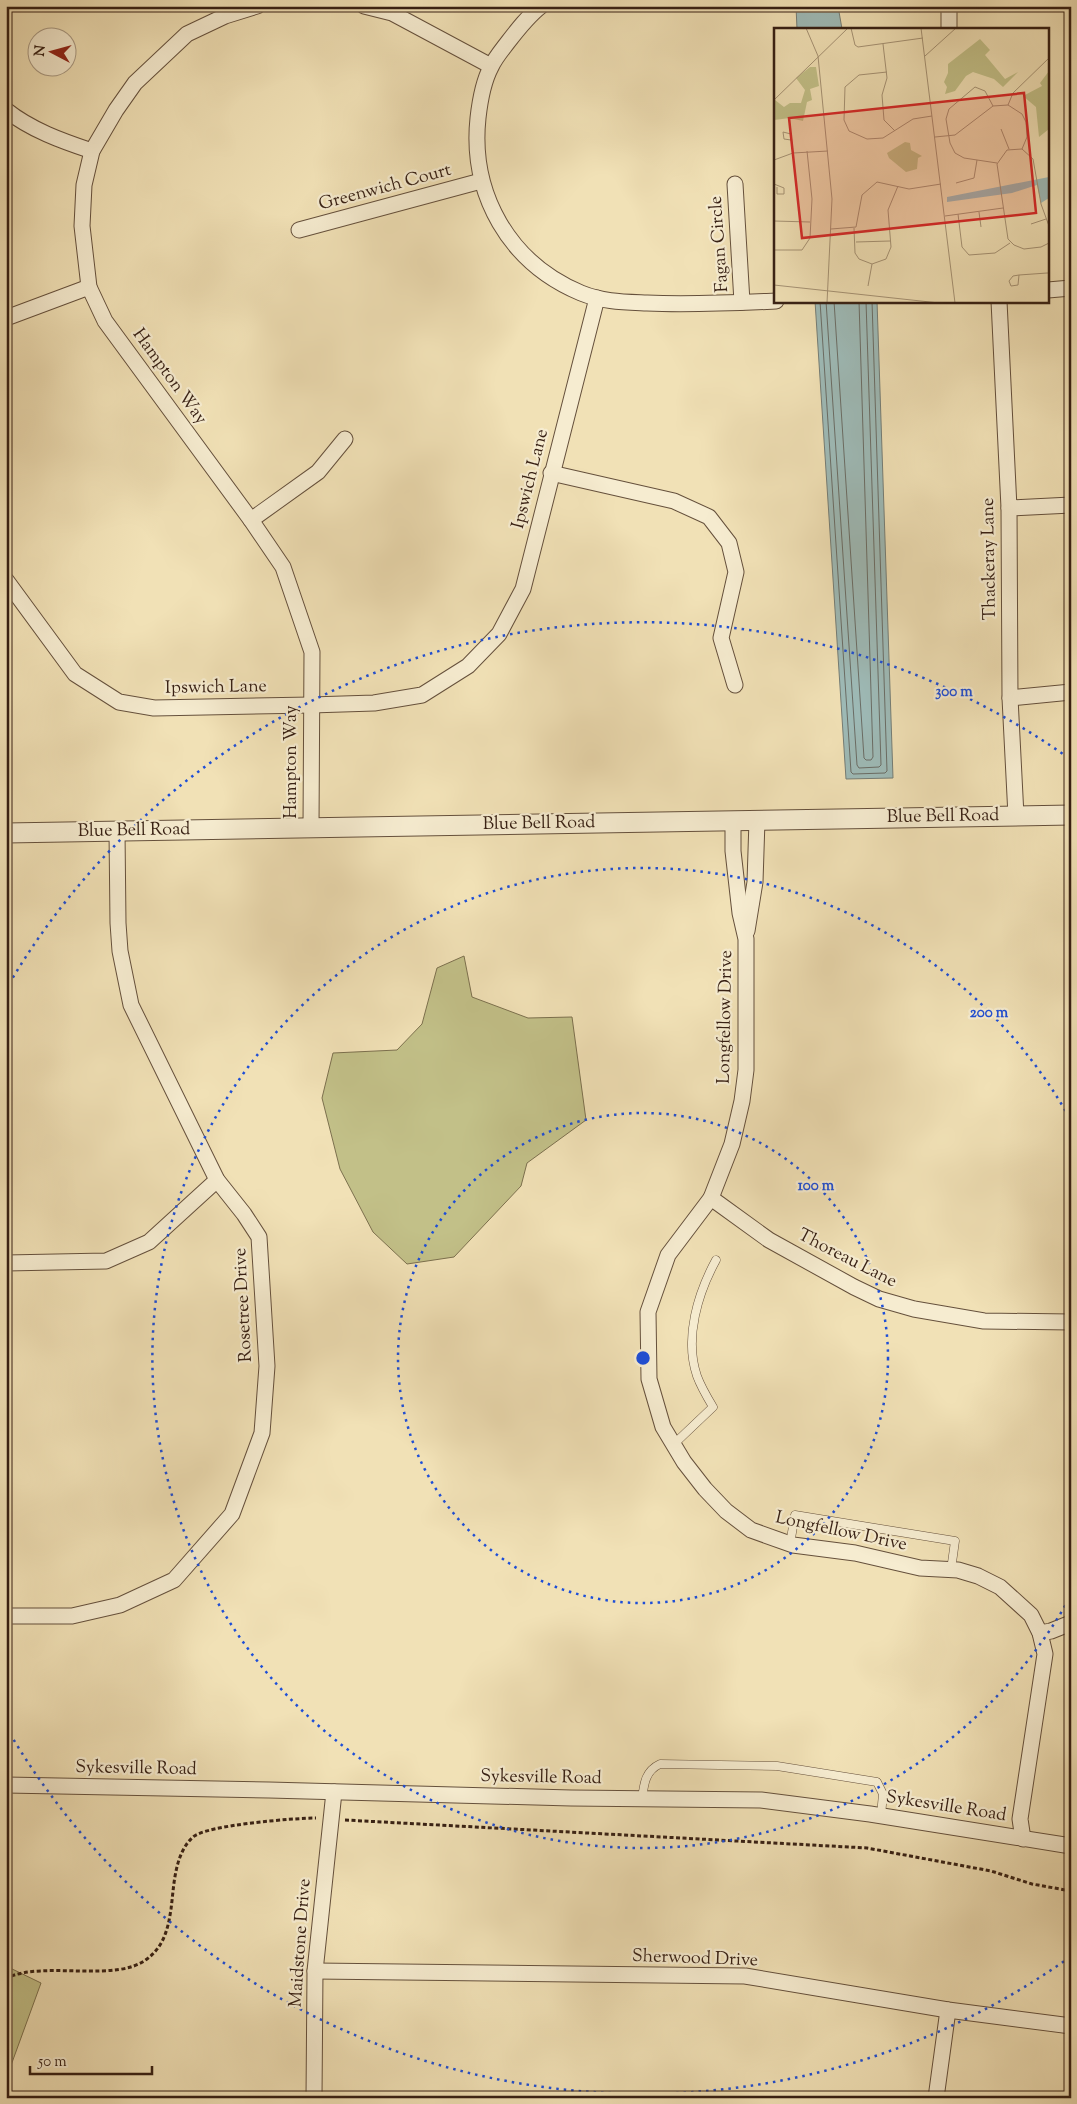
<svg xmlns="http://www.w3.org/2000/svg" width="1077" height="2104" viewBox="0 0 1077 2104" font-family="'Sorts Mill Goudy',serif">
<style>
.green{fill:#c2c088;stroke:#7c704e}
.water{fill:#9ebbb8;stroke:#747d76}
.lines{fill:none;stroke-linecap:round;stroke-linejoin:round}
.shore{stroke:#6a6d66;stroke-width:1}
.service-casing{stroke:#65503c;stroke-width:9}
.minor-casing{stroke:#65503c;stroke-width:17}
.tertiary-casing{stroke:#65503c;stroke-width:21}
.path{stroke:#361f13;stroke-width:3;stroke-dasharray:4 2.5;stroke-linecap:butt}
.service{stroke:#f6ecd0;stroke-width:8}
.minor{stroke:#f6ecd0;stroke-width:15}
.tertiary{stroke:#f6ecd0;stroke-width:19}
.ring{fill:none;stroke:#1d4ed8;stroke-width:2.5;stroke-dasharray:2.5 5}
.labels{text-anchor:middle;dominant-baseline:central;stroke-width:4.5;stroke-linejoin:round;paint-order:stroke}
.street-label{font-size:18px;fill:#361f13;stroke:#f6ecd0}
.inset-road{fill:none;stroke:#a69375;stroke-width:1}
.view{fill:#d62828;fill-opacity:0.15;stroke:#d62828;stroke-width:2.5}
.inset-edge{fill:none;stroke:#361f13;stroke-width:2.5}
.centre{fill:#1d4ed8;stroke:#f6ecd0;stroke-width:2.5}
.ring-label{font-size:15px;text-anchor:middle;font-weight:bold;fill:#1d4ed8;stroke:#f6ecd0;stroke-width:4.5;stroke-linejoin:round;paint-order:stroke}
</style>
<rect width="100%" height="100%" fill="#f1e1b6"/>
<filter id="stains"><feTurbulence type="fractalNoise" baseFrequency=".004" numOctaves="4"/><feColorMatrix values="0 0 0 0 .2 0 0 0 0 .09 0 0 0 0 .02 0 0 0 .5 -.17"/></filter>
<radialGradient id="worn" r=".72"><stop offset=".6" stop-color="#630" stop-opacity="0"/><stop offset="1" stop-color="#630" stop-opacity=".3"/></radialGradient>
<g class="green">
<path d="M464,956L472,997L528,1018L572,1017L586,1120L527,1163L521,1186L454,1257L407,1264L373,1232L340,1169L322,1098L333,1053L397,1050L422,1024L437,968Z"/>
<path d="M6,1966L41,1983L6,2079Z"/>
</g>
<g class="water">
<path d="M796,6H838L842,29H797Z"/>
<path d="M815,301H877L893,778L846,779Z"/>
</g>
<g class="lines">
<g class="shore">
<path d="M820,301L851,772L853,774L885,773L887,771L872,301"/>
<path d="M826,301L857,765L859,768L879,767L881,765L866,301"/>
<path d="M834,301L864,758L866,760H871L873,757L859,301"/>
</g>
<defs>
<g id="service">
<path d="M674,1444L713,1407C707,1397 701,1387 697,1376C684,1338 698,1293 716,1260"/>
<path d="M790,1544L795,1515L955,1541L951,1570"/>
<path d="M642,1799C644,1784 645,1771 660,1764L777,1766L877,1782L883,1794L881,1815"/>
</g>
<g id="minor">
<path d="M257,6L225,16L187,34L135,83L116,110L92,151L84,185L82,226L89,287L105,321L251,520L283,567L312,652L311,828"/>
<path d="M364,6L392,13L491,66"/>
<path d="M541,6C528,16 518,29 508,42C502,50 495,58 491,67C483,82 480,100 478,118C470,194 509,263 581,293C603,302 624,302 647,303C691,305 732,303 776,301"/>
<path d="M949,6V29"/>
<path d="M6,110C31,130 62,141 92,151"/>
<path d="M735,184L742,302"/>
<path d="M299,230L481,181"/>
<path d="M1048,290L1071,288"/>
<path d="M999,301L1009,508L1010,698L1016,816"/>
<path d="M6,318L89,287"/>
<path d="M551,473L674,501L709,517L729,543L736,572L721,638L735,685"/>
<path d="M1009,508L1071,505"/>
<path d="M251,520L318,472L345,439"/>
<path d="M6,580L75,674L119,702L154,708L311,705L374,703L422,695L468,666L499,634L523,589L597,298"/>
<path d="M1010,698L1071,692"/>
<path d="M733,821V851L740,913L746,939V1070L742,1101L732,1144L711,1198L668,1255L648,1312L649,1379L663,1427L684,1462L705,1489L726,1511L751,1530L793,1545L855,1553L920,1568L958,1570L978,1576L1000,1587L1031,1615L1040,1633L1045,1654L1020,1819L1023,1839"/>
<path d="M747,931L755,882L757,820"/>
<path d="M711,1198L769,1240L854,1287L879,1299L914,1309L984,1321L1071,1322"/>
<path d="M6,1263L106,1261L149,1242L217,1180"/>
<path d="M6,1616H72L120,1605L174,1580L232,1514L262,1433L267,1366L259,1237L244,1214L217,1180L131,1005L120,951L118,923L117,832"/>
<path d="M1040,1633L1051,1631L1071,1623"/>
<path d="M6,1785L269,1790L571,1798L761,1800L870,1814L1071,1846"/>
<path d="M315,1971L745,1976L948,2010L1071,2026"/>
<path d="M314,2098L315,1971L334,1792"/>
<path d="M936,2098L948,2010"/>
</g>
<path id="tertiary" d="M6,833L1071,815"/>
</defs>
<use href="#service" class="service-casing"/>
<use href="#minor" class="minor-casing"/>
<use href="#tertiary" class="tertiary-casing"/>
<g class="path">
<path d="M345,1820L867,1848L991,1871L1032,1884L1071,1891"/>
<path d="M6,1987L9,1977C47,1961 116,1983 147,1959C164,1946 168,1929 171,1909C174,1887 174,1854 193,1837C206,1825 295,1818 316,1818"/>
</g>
<use href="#service" class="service"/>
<use href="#minor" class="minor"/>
<use href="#tertiary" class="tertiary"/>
</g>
<g class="ring">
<circle cx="643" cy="1358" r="245"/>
<path d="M1069 1599A490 490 0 1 1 1069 1117"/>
<path d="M1070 1957A736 736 0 0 1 9 1732M9 984A736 736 0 0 1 1070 759"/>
</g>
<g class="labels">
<g class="street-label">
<text transform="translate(385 188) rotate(-15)">Greenwich Court</text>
<text transform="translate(720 244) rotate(-94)">Fagan Circle</text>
<text transform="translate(169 377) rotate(54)">Hampton Way</text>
<text transform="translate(531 479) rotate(-76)">Ipswich Lane</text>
<text transform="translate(990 559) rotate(-91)">Thackeray Lane</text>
<text transform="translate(216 688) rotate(-1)">Ipswich Lane</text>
<text transform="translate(292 762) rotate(-90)">Hampton Way</text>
<text transform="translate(943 817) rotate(-1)">Blue Bell Road</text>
<text transform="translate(539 824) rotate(-1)">Blue Bell Road</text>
<text transform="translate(134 831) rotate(-1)">Blue Bell Road</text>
<text transform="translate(726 1017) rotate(-89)">Longfellow Drive</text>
<text transform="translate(847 1259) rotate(27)">Thoreau Lane</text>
<text transform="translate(244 1305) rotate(-93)">Rosetree Drive</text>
<text transform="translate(841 1532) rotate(12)">Longfellow Drive</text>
<text transform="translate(136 1769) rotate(1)">Sykesville Road</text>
<text transform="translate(541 1778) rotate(1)">Sykesville Road</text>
<text transform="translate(946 1807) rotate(9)">Sykesville Road</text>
<text transform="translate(301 1943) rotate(-86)">Maidstone Drive</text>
<text transform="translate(695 1959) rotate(2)">Sherwood Drive</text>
</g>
</g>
<g transform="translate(774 28)">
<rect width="275" height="275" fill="#f1e1b6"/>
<path d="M206,11L216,22L211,27L231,51L244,44L229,59L220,51L199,44L192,48L181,63L171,66L173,59L170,54L174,45V36ZM36,39H42L45,58L36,61L38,72L33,74L29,93L16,90L0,92L1,72L10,79L16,75H27L31,62L22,50ZM275,43V101L265,109L262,79L249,68L268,58L266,55ZM131,114L136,115L137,122L148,128L144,130L143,141L132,144L115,130L113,125Z" fill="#c2c088"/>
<path d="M275,149V170L267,175L263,157L238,165L173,174V169Z" fill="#9ebbb8"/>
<path class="inset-road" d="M32,0L44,28L58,171L53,275M77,0L81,17L84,19L149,10M147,0L181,275M109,16L113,50L108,67L110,92L121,103M151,28L182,0M113,44L85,47L71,59L70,92L75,103L93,111L109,110L139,91L158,88M0,72L74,0M234,77L239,65L275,30M219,78L211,63L201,59L175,81L172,91L176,115L181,125L190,130L223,135M227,101L235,121M161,109L181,107L219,78L234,77L248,86L252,94L253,109L248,121M17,112L10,111L9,104L17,106L19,125M0,132L19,125L54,123M182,155L200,150L203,132M0,156L10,160V166H3V159M205,184L207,199M184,186L188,219L195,227L221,225L236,215M171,188L229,180M0,193L36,194M257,196L272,191M275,198L267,176L259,131L248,121L233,122L223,136L234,211L240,217L250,221L267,219L275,215M80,200L81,225L85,231L98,236L112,231L117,219L114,182L124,158M57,201L82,199L88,167L103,154L135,161L167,156M82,214L116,213M0,222H28L36,210L38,171L33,123M245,247L244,257L237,258L235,253L239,248L245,247L273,245H275M0,257L165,275M94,258L98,236"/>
<path class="view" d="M250,65L262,185L28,210L15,90Z"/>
<rect width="275" height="275" class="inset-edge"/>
</g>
<circle cx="643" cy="1358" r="8" class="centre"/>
<g class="ring-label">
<text x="954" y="696">300 m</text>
<text x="989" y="1017">200 m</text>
<text x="816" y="1190">100 m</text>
</g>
<rect width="1077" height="2104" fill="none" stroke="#f1e1b6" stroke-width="25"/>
<rect x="8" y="8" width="1062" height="2089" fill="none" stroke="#361f13" stroke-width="2.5"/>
<rect x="12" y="12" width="1052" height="2079" fill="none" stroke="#361f13"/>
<g transform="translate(52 52) rotate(276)"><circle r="24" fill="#f6ecd0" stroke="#a99a84"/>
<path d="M0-4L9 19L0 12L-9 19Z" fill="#8f2418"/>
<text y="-8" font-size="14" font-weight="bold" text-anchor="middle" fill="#361f13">N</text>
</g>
<path d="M30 2066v8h122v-8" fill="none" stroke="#361f13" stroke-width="2.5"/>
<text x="38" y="2066" font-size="15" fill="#361f13" stroke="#f6ecd0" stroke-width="4" paint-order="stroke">50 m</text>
<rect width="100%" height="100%" filter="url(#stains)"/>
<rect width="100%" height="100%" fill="url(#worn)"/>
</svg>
